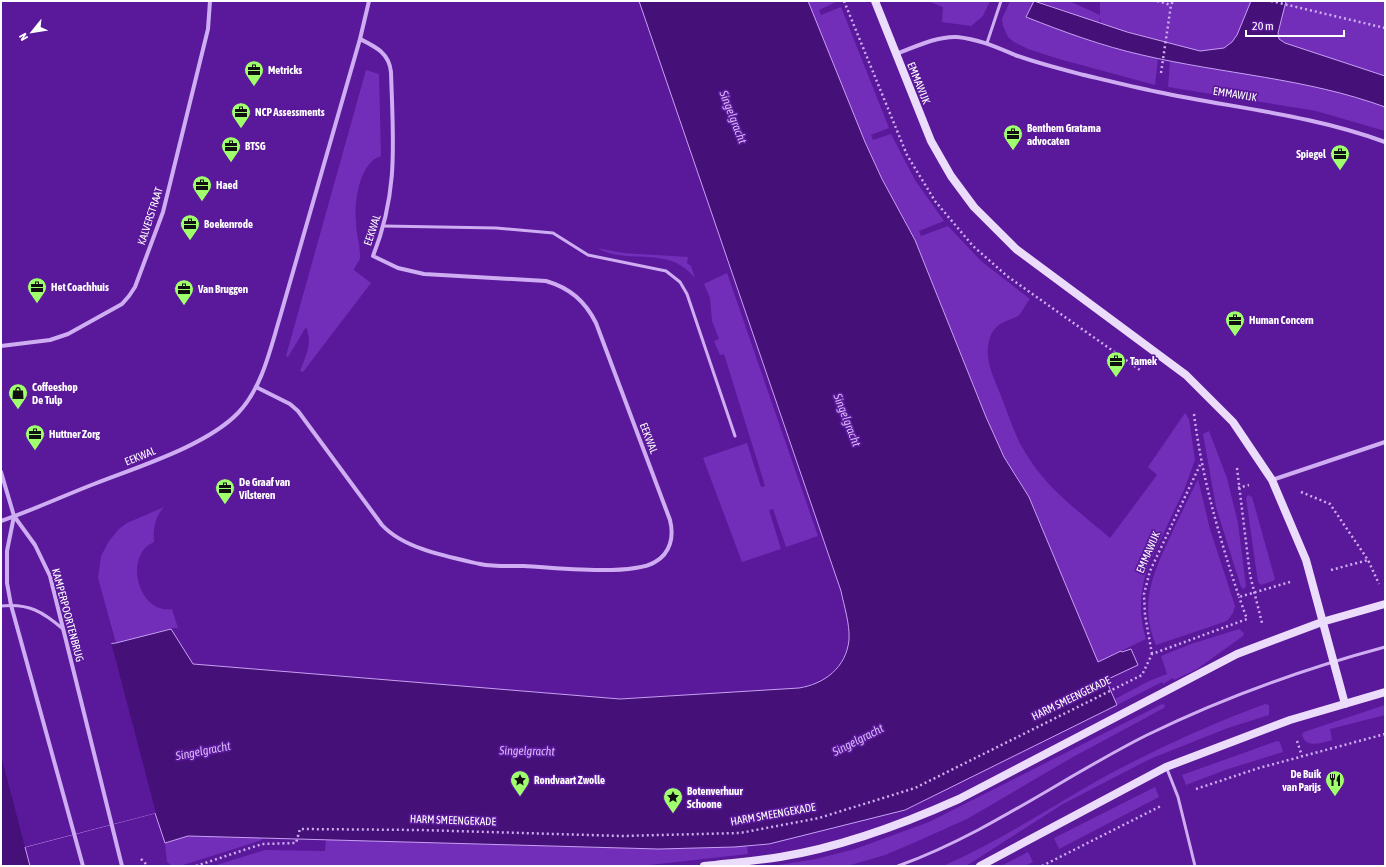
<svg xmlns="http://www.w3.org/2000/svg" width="1386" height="867" viewBox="0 0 1386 867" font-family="'Asap Condensed',sans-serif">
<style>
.green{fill:#732eb9}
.water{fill:#451077;stroke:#c8a0f4}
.pier{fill:#5a189a}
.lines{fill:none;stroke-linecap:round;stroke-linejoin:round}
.path{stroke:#cfadf2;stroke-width:2.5;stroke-dasharray:2 3;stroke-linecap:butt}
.lane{stroke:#cfadf2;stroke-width:3}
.street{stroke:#cfadf2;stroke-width:4}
.secondary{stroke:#ecdcfc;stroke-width:8}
.labels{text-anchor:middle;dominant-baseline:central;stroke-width:3.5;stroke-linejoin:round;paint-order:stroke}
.poi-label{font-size:11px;font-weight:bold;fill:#fff;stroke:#5a189a;text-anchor:start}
.street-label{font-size:11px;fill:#fff;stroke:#5a189a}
.water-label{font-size:12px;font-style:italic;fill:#d8b9f8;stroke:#5a189a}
</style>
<rect width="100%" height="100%" fill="#5a189a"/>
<g class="green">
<path d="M808,1H838L819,10L821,15L841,7L889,128L871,135L873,140L891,134L915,180L944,221L919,231L921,236L948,226L981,261L1030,299C1026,303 1022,313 1018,316C1005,323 994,322 989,341C984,360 994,378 1001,396C1008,413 1013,431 1022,447C1044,487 1076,509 1110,538L1157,475L1148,467L1185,413L1189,419L1195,460L1184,490L1148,566C1140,590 1138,614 1146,639L1098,662L1029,497L1004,457L986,417L915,240L882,179L865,142Z"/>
<path d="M928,1H990L983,16L971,26L942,22L943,7Z"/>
<path d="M1010,1H1034L1027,17L1099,44L1158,59L1155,85L1059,59L1028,49L1014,42L1008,37L1003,26L1002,19Z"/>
<path d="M1037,1H1069L1100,15V1H1385V95L1102,36L1100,17L1099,23Z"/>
<path d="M1170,61C1243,74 1316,82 1385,107V131L1316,111L1168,87Z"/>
<path d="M366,70L379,74L381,156C359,163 354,202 356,222C356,233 360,245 360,256C361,259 355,266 354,270L371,283L303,372L300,371C306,355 313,343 306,327L288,357L286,356Z"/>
<path d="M597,248L623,253L688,257L687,263L691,266L695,278C667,244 630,266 597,248Z"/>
<path d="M727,273L818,536L786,547L773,509L769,510L781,549L742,562L703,458L747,443L761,487L765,486L724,354L720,355L714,341L719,339L712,321L710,298L704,284Z"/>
<path d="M1209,431L1227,478L1238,523L1246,586L1244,589L1241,587L1216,507L1203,434Z"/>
<path d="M1198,479L1210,529L1235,606L1233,613L1227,621L1156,645C1139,605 1152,575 1170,537C1179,518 1188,499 1198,479Z"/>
<path d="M1248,495L1252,497L1275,579L1273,581L1261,585L1258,582L1246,498Z"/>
<path d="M164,507C155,517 153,528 154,542C123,555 138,614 172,609L178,628H172L116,643L98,578L101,556L109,541L119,529L127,523Z"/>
<path d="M1239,629L1244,633L1243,636L1197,669L1174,680L1173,678L1163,684L1162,682L1117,705L1115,699L1149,681L1167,674L1161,656L1191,644Z"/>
<path d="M1162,704L1165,705L1164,708L1073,757L967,819L911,844L885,855L847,866H772L816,859L855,849L929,822Z"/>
<path d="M1265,704L1269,705V715L1228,728L1150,759L1063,804L966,866H943C996,843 1045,811 1095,782C1149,752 1206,726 1265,704Z"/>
<path d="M1385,705V715L1330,729L1332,740C1321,743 1305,749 1302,734L1304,732Z"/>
<path d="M1277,741L1280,742L1283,752L1225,770L1186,785L1182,775Z"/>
<path d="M1155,787L1159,797L1059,849L1054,838Z"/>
<path d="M188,836L261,837L262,840L180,866H172L167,862L165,843Z"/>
<path d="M326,839L659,849L734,847L747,845L748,854L640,866H213L265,850L325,851Z"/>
<path d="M1028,852L1033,862L1025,866H1001Z"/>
</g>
<g class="water">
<path d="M639,1H808L865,142L882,179L915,240L986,417L1004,457L1029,497L1098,662L1121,651L1122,652L1131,649L1138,665L1106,680L1117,705L905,810L769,844L734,847L659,849L188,836L165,843L155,813L25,847L30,866H1V655L116,643L171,629L193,664L620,699L799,688C824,684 846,668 849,640C850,624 844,606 841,591Z"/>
<path d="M1034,1L1127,32L1200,51L1224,48L1232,42L1237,35L1251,1H1286L1278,33L1279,39L1285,43L1385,76V107C1306,78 1223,74 1142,55C1102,46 1064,32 1026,17Z"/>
</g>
<path class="pier" d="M111,642L156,813L25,847L1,756V653Z"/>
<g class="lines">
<g class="path">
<path d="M844,1L907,155L935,201L973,246L1007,276L1140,370"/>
<path d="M1157,1L1171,5"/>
<path d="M1271,1L1385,28"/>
<path d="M1161,73L1171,5L1173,1"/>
<path d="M1194,414C1202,478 1219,536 1239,597L1290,582"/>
<path d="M1237,468L1250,575L1262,623"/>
<path d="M1238,488L1249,485"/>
<path d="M1301,492L1330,504L1368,560L1379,584"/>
<path d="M1331,570L1368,560"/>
<path d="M1152,654L1145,615L1144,594L1150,571L1200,465"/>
<path d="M1297,741L1302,756"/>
<path d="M1196,789L1259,768L1385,734"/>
<path d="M141,859L148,866"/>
<path d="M196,866L262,844L296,843L300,829L421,830L622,836L740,833L819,818L915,788L1142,675L1152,654L1247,619L1239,597"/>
<path d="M1042,866L1161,806"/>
</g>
<g class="lane">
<path d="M987,43L1001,1"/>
<path d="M384,226L496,228L553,233L588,255L666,271L680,282L687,294L735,436"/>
<path d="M1,606C29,603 43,612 63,629"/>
<path d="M1167,769L1178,797L1195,866"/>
<path d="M898,866C987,834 1063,777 1147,735C1223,698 1303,669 1385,647"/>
</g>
<g class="street">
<path d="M896,54C915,47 937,36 957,37C978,39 996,47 1015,55C1037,63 1061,69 1084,75C1109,81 1133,87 1158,92C1234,108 1312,115 1385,142"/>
<path d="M1,346L50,340L68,334L122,304L129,296L135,287L163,212L208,29L210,1"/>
<path d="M256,387L290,404L298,411L382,525C404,549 449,557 480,564C494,567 511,566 525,566C554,568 633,576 655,562C671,553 674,536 670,520L596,323C585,301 570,288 546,281L424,274L398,268L373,256C399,191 393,140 391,72C389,53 376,47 360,39"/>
<path d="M1,472L14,516L35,545L50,576L122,866"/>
<path d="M1272,480L1385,442"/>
<path d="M14,516L7,551V583L11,605L83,866"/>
<path d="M1,521C33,510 63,496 94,484C137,467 206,446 238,413C262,388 270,350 280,317L360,39L369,1"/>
</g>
<g class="secondary">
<path d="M875,1L931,141L951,176L974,207L1016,249L1186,375L1233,422L1272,480L1306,560L1345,704"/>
<path d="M704,866C729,863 755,861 780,857C842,847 901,825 959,799L1237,654L1322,622L1385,604"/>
<path d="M980,866L1166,767L1290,720L1385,692"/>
</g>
</g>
<defs>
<symbol id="office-pin" viewBox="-11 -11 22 30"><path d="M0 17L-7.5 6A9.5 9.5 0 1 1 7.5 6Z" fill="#9fff6d" stroke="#5a189a"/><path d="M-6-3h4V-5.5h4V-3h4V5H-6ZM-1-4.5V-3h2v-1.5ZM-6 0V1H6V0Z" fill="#111"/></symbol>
<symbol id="shop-pin" viewBox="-11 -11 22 30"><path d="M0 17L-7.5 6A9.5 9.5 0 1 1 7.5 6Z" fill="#9fff6d" stroke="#5a189a"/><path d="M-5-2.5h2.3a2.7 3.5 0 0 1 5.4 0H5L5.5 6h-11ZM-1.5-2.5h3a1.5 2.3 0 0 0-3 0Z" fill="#111"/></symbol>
<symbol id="sight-pin" viewBox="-11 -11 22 30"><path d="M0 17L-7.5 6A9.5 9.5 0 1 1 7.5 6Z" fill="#9fff6d" stroke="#5a189a"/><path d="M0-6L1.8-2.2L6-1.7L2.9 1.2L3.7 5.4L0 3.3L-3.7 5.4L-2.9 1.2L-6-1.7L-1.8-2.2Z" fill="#111"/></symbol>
<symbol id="restaurant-pin" viewBox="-11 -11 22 30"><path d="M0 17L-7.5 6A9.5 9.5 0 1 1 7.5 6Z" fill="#9fff6d" stroke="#5a189a"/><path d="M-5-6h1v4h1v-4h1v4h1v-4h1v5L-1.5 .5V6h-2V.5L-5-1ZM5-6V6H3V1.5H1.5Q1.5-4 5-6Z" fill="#111"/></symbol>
</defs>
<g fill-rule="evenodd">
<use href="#office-pin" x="243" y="59" width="22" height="30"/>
<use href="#office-pin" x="230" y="101" width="22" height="30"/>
<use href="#office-pin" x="1002" y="123" width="22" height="30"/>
<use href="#office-pin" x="220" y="135" width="22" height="30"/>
<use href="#office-pin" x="1329" y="143" width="22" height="30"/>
<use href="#office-pin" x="191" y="174" width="22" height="30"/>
<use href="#office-pin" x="179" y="213" width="22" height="30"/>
<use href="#office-pin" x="26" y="276" width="22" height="30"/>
<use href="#office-pin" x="173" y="278" width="22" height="30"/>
<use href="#office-pin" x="1224" y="309" width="22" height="30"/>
<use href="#office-pin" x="1105" y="350" width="22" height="30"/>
<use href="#shop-pin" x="7" y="382" width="22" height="30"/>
<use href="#office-pin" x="24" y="423" width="22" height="30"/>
<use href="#office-pin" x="214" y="477" width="22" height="30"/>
<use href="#sight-pin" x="509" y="769" width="22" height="30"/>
<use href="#restaurant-pin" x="1324" y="769" width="22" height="30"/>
<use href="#sight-pin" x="662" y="786" width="22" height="30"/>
</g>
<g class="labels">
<g class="poi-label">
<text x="268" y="70">Metricks</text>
<text x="255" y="112">NCP Assessments</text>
<text x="1027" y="128">Benthem Gratama<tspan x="1027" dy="13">advocaten</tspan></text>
<text x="245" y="146">BTSG</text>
<text x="1326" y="154" text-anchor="end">Spiegel</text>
<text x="216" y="185">Haed</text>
<text x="204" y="224">Boekenrode</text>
<text x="51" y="287">Het Coachhuis</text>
<text x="198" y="289">Van Bruggen</text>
<text x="1249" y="320">Human Concern</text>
<text x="1130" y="361">Tamek</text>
<text x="32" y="387">Coffeeshop<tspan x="32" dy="13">De Tulp</tspan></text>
<text x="49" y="434">Huttner Zorg</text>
<text x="239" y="482">De Graaf van<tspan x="239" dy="13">Vilsteren</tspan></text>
<text x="1321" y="774" text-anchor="end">De Buik<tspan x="1321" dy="13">van Parijs</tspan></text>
<text x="534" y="780">Rondvaart Zwolle</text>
<text x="687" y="791">Botenverhuur<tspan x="687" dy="13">Schoone</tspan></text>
</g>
<g class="street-label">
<text transform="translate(919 83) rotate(68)">EMMAWIJK</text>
<text transform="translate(1235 94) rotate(9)">EMMAWIJK</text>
<text transform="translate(150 216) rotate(-72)">KALVERSTRAAT</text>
<text transform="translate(372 230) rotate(-72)">EEKWAL</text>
<text transform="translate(649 438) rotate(69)">EEKWAL</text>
<text transform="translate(140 456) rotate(-22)">EEKWAL</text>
<text transform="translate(1148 552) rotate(-67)">EMMAWIJK</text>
<text transform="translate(68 615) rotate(75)">KAMPERPOORTENBRUG</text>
<text transform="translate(1071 698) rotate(-26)">HARM SMEENGEKADE</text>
<text transform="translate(773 814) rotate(-10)">HARM SMEENGEKADE</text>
<text transform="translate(453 820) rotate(2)">HARM SMEENGEKADE</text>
</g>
<g class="water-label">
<text transform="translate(733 117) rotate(69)">Singelgracht</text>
<text transform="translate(847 420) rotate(69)">Singelgracht</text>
<text transform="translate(858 740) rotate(-27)">Singelgracht</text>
<text transform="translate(203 751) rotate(-11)">Singelgracht</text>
<text transform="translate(527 751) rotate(1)">Singelgracht</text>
</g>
</g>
<rect width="1386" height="867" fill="none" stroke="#ffffff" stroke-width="4"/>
<g transform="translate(32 32) rotate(240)" stroke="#5a189a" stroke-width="3" paint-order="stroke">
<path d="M0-3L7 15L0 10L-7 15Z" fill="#ffffff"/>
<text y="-6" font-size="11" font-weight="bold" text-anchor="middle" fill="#ffffff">N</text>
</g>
<path d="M1246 30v6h98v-6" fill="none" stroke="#ffffff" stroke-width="2"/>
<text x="1252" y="30" font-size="12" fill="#ffffff" stroke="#5a189a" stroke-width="3" paint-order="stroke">20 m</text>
</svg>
